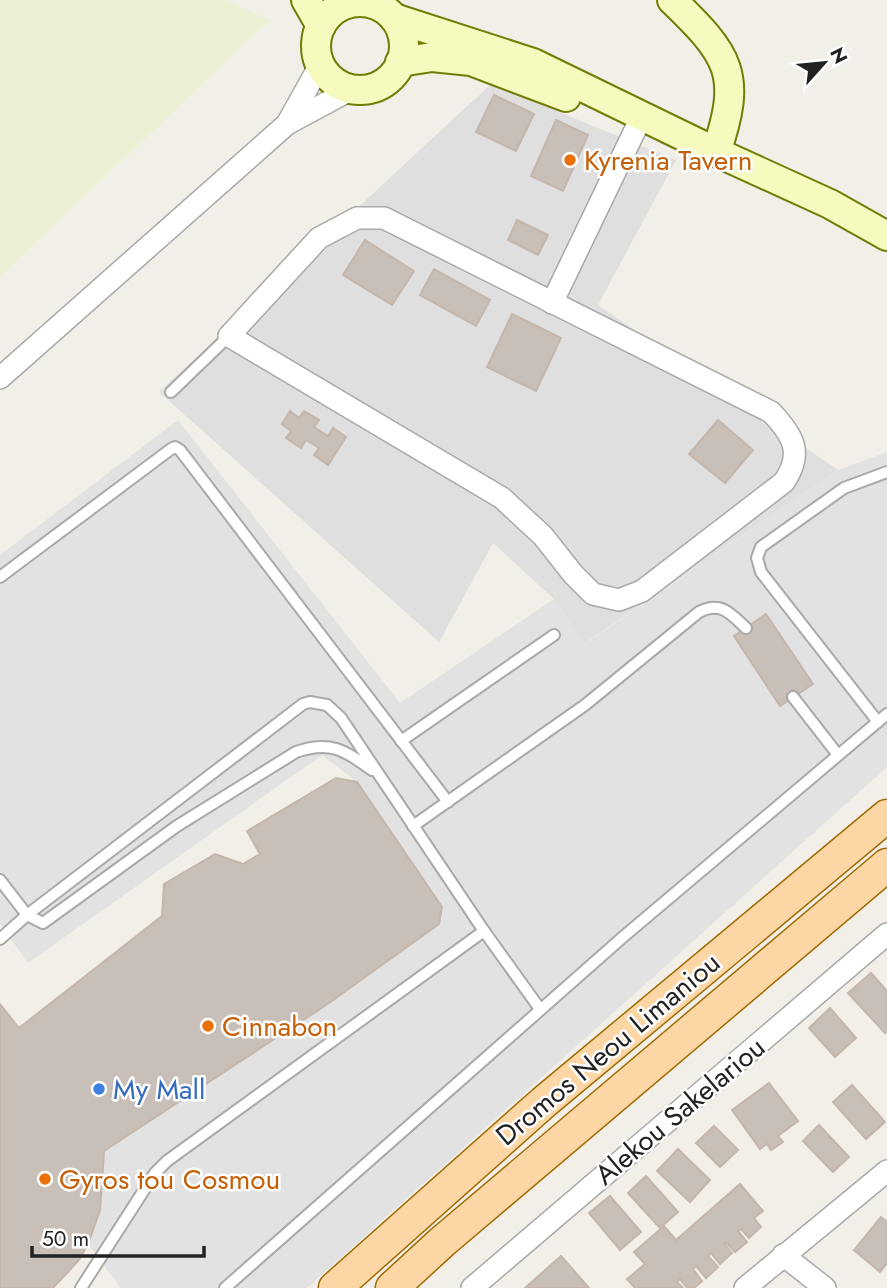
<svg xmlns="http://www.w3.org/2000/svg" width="887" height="1288" viewBox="0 0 887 1288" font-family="Jost,sans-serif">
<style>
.residential{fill:#e0dfdf}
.farmland{fill:#eef0d5}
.parking{fill:#e2e2e2}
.building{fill:#c7bfb8;stroke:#c4b6ab;stroke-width:2}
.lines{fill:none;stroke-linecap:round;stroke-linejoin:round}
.lane-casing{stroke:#a9a9a9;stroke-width:14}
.street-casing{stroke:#a9a9a9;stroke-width:24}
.secondary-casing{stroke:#707d05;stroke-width:32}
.primary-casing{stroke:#a06b00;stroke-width:35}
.lane{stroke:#fff;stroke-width:10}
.street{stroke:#fff;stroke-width:21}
.secondary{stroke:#f7fabf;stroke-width:28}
.primary{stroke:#fcd6a4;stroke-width:32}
.food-dot{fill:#e8710a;stroke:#fff;stroke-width:2.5}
.shop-dot{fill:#3f7fe0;stroke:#fff;stroke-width:2.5}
.labels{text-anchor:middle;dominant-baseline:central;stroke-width:5;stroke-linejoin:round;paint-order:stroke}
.food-label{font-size:28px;fill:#c56008;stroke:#fff;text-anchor:start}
.street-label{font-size:28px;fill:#222;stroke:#fff}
.shop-label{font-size:28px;fill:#366cbe;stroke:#fff;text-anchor:start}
</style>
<rect width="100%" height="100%" fill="#f2efe9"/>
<path class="residential" d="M491,84L676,160L598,305L838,470L585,643L554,599L493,543L439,642L159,392Z"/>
<path class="farmland" d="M0,0H226L270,20L0,277Z"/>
<path class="parking" d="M178,420L400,703L554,599L586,643L838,470L887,452V767L307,1288H121L88,1244L100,1210L104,1151L439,924L442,907L357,782L322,755L28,963L0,924V555Z"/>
<g class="building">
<path d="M494,95L534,114L516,151L476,132Z"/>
<path d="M556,120L588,135L563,191L531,176Z"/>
<path d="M517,220L548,235L538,255L508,240Z"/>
<path d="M365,240L414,271L392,305L343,275Z"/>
<path d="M434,269L490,300L476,326L420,295Z"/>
<path d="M512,314L561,338L536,391L487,367Z"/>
<path d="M290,411L299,418L304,411L319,420L314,427L328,436L333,428L346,437L328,465L314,455L319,448L306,440L301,448L286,438L291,431L282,424Z"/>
<path d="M718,420L753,450L725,483L689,454Z"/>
<path d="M766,614L813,684L780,706L734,636Z"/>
<path d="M336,778L357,782L442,907L439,924L329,1003L104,1151L100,1210L88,1244L79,1260L53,1288H0V1004L19,1028L162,916L164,884L215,854L243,864L260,854L247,831Z"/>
<path d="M871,973L887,991V1031L885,1033L848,993Z"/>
<path d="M830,1008L856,1038L835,1057L809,1028Z"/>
<path d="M769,1083L798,1121L778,1136L783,1142L771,1150L767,1144L760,1149L732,1110Z"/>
<path d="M852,1085L885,1122L866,1139L833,1102Z"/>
<path d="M819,1125L849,1157L833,1172L803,1141Z"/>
<path d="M714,1126L738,1150L720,1167L696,1143Z"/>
<path d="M678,1149L710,1180L690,1202L657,1171Z"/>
<path d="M646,1176L678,1212L660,1228L628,1193Z"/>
<path d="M740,1184L763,1211L754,1218L761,1227L749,1238L741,1229L738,1231L747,1242L735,1252L726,1242L724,1243L732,1253L720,1264L711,1253L708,1256L718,1267L706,1278L696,1266L693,1269L702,1281L694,1288H687L680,1279L677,1282L683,1288H635L627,1279L645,1264L634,1252L664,1226L676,1240Z"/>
<path d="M610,1196L641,1232L620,1250L589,1213Z"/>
<path d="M881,1217L887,1222V1263L880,1272L854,1250Z"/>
<path d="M561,1256L589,1288H525Z"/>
</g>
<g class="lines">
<defs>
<g id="lane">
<path d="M171,392L229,336"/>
<path d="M0,577L171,449L175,447L180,450L448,802"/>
<path d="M793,697L838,755"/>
<path d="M878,722L761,572L757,558L761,547L844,488L887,472"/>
<path d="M401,741L554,635"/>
<path d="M413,826L585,705L699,612C721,601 730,613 746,628"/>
<path d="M0,880L27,915L43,923L177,826L296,752C330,740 344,750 372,770"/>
<path d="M484,931L540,1009"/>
<path d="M0,939L27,915L303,704L310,702L327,705L341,718L484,931L167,1161L155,1173L81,1288"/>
<path d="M225,1288L623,937L887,714"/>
</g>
<g id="street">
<path d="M287,124L320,65"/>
<path d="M357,218H384L771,412C793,435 804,453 784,482L642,591L619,600L593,594L573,574L543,536L502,498L229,336L319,238Z"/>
<path d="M552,303L638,124"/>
<path d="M0,378L287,124L352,89"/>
<path d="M783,1255L825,1288"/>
<path d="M472,1288L887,934"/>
<path d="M745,1288L887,1171"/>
</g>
<g id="secondary">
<path d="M306,0L321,26"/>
<path d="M672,0C729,55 743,74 716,152"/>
<circle cx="360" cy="46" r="44"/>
<path d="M394,18L533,63L716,152L830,204L887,236"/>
<path d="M400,62L432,57L471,61L566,97"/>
</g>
<g id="primary">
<path d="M335,1288L544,1102L887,816"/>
<path d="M392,1288L442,1242L887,865"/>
</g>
</defs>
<use href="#lane" class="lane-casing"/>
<use href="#street" class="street-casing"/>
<use href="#secondary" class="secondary-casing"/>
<use href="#primary" class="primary-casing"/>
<use href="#lane" class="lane"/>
<use href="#street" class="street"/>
<use href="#secondary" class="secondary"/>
<use href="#primary" class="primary"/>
</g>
<g class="food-dot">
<circle cx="570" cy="160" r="7"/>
<circle cx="208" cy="1026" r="7"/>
<circle cx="45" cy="1179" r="7"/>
</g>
<circle class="shop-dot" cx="99" cy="1089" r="7"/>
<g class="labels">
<g class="food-label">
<text x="584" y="160">Kyrenia Tavern</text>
<text x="222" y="1026">Cinnabon</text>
<text x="59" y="1179">Gyros tou Cosmou</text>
</g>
<g class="street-label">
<text transform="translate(608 1049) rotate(-40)">Dromos Neou Limaniou</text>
<text transform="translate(680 1111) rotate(-40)">Alekou Sakelariou</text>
</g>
<g class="shop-label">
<text x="113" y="1089">My Mall</text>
</g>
</g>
<g transform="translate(824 63) rotate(63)" stroke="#ffffff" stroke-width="5" paint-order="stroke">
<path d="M0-5L12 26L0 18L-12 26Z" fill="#222222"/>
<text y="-10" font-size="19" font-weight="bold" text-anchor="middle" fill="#222222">N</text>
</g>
<path d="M32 1246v10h172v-10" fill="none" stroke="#222222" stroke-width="3.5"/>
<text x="42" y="1246" font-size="21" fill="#222222" stroke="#ffffff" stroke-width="5" paint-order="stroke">50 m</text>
</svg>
